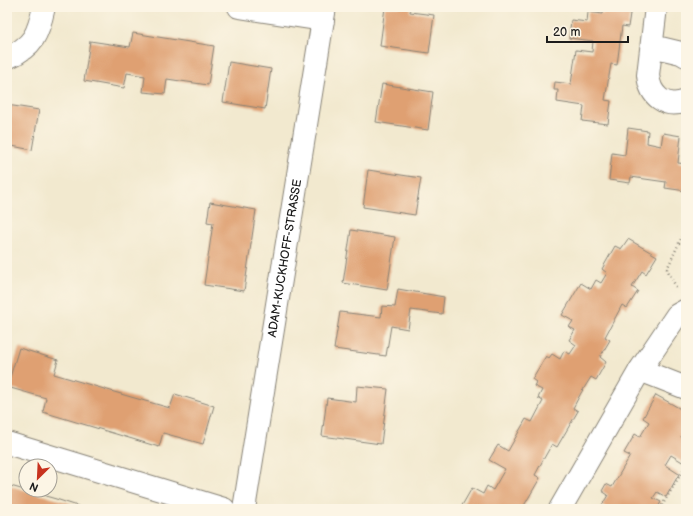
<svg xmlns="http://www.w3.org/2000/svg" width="693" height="516" viewBox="0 0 693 516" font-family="'Balsamiq Sans',sans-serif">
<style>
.building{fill:#dfa072}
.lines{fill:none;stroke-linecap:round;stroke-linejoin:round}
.minor-casing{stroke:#878276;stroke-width:24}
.path{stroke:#878276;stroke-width:2.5;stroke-dasharray:1 3;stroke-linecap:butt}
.minor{stroke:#fff;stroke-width:22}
.labels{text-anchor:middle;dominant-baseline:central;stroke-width:3;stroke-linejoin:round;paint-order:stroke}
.street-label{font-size:12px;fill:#1c1c1c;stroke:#fcf5e5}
</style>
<rect width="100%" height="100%" fill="#fcf5e5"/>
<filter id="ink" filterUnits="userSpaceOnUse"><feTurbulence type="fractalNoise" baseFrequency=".025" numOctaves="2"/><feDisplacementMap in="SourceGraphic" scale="8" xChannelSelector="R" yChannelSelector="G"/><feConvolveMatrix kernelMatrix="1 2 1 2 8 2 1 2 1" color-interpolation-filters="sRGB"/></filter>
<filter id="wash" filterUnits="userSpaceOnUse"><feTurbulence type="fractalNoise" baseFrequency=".012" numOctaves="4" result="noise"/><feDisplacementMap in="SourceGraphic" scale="16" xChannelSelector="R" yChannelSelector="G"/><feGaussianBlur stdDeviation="0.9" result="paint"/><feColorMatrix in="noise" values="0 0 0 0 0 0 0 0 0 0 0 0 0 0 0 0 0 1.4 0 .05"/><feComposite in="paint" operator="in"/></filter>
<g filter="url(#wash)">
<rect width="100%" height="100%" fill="#f2e9cf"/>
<g id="blocks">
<g class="building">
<path d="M385,7H411L410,12L434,15L429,53L380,46Z"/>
<path d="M604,7H631L628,27L622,26L617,65L611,64L605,100L611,101L608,124L582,121L584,106L557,102L558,90H554L555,82L571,84L576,50L592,52L593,41L569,38L571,20L587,22L588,12L603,14Z"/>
<path d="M133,33L214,46L208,85L167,79L165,94L143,92L145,76L127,73L124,88L84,81L90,41L130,47Z"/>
<path d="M229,62L271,69L265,109L223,102Z"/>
<path d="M382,84L433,92L428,130L376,122Z"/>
<path d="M7,105L39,110L32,150L7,145Z"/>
<path d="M628,128L648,131L647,143L661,146L663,133L681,136L678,163L686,164V191L665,188L666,182L631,177L630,183L609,180L612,153L625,155Z"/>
<path d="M368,170L421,178L415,215L363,207Z"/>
<path d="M210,202L256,210L244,291L204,285L213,223L207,222Z"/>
<path d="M351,230L395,237L387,290L343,283Z"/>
<path d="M628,239L657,256L646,274L642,271L632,287L638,291L627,308L622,305L605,337L610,340L600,357L606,362L596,380L591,377L581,393L573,408L578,411L557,447L552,444L543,460L535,475L540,478L522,509H460L472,488L483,494L487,486L493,490L505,469L489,460L498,445L508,451L526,419L532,422L543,401L538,398L542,390L534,386L536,382L532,379L546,356L549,358L552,354L560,359L564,351L570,354L576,345L569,340L575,330L569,327L573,321L562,315L581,283L591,289L596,280L601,283L607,273L602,269L615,246L621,249Z"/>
<path d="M398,289L444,297L442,314L411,310L408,329L391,326L386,356L334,349L340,312L381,317L382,306L395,307Z"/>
<path d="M19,348L58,360L54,374L131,397L170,408L175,394L214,406L203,444L163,433L159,447L43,412L46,398L7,387Z"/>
<path d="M357,386L388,389L381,444L322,436L327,398L356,402Z"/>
<path d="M656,395L686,412V425L681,437L686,440V460L684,463L671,455L665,465L679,474L666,497L657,492L653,498L661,502L657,509H608L602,505L608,495L602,491L606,484L612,487L630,456L624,453L635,434L640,437L649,422L643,418Z"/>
<path d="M7,485L56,499L87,509H7Z"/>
</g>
</g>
</g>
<g filter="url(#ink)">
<use href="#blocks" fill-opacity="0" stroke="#878276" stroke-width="1"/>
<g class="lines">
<defs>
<g id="minor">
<path d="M239,7L323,20"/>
<path d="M656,7L648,75C650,96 665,109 686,101"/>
<path d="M652,46L681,53L686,56"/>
<path d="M7,58C34,46 38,34 44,7"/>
<path d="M640,370L686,388"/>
<path d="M7,443L224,509"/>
<path id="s1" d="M244,509L325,7"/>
<path d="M560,509L640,370L677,315L686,310"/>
</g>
</defs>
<use href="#minor" class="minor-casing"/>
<g class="path">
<path d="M676,287L667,269L686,228"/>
<path d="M660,509L686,465"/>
</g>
<use href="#minor" class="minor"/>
</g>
</g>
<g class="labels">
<g class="street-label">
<text stroke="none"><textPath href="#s1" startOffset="254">ADAM-KUCKHOFF-STRASSE</textPath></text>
</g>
</g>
<rect width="693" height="516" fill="none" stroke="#fcf5e5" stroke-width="24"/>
<g transform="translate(38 478) rotate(204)"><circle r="19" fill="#fcf5e5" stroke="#a29e95"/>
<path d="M0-3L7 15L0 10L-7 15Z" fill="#c8321e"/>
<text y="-6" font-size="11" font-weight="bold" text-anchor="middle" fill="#1c1c1c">N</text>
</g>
<path d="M547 36v6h81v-6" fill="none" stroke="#1c1c1c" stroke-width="2"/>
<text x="553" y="36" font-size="12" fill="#1c1c1c" stroke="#fcf5e5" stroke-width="3" paint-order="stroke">20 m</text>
</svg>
